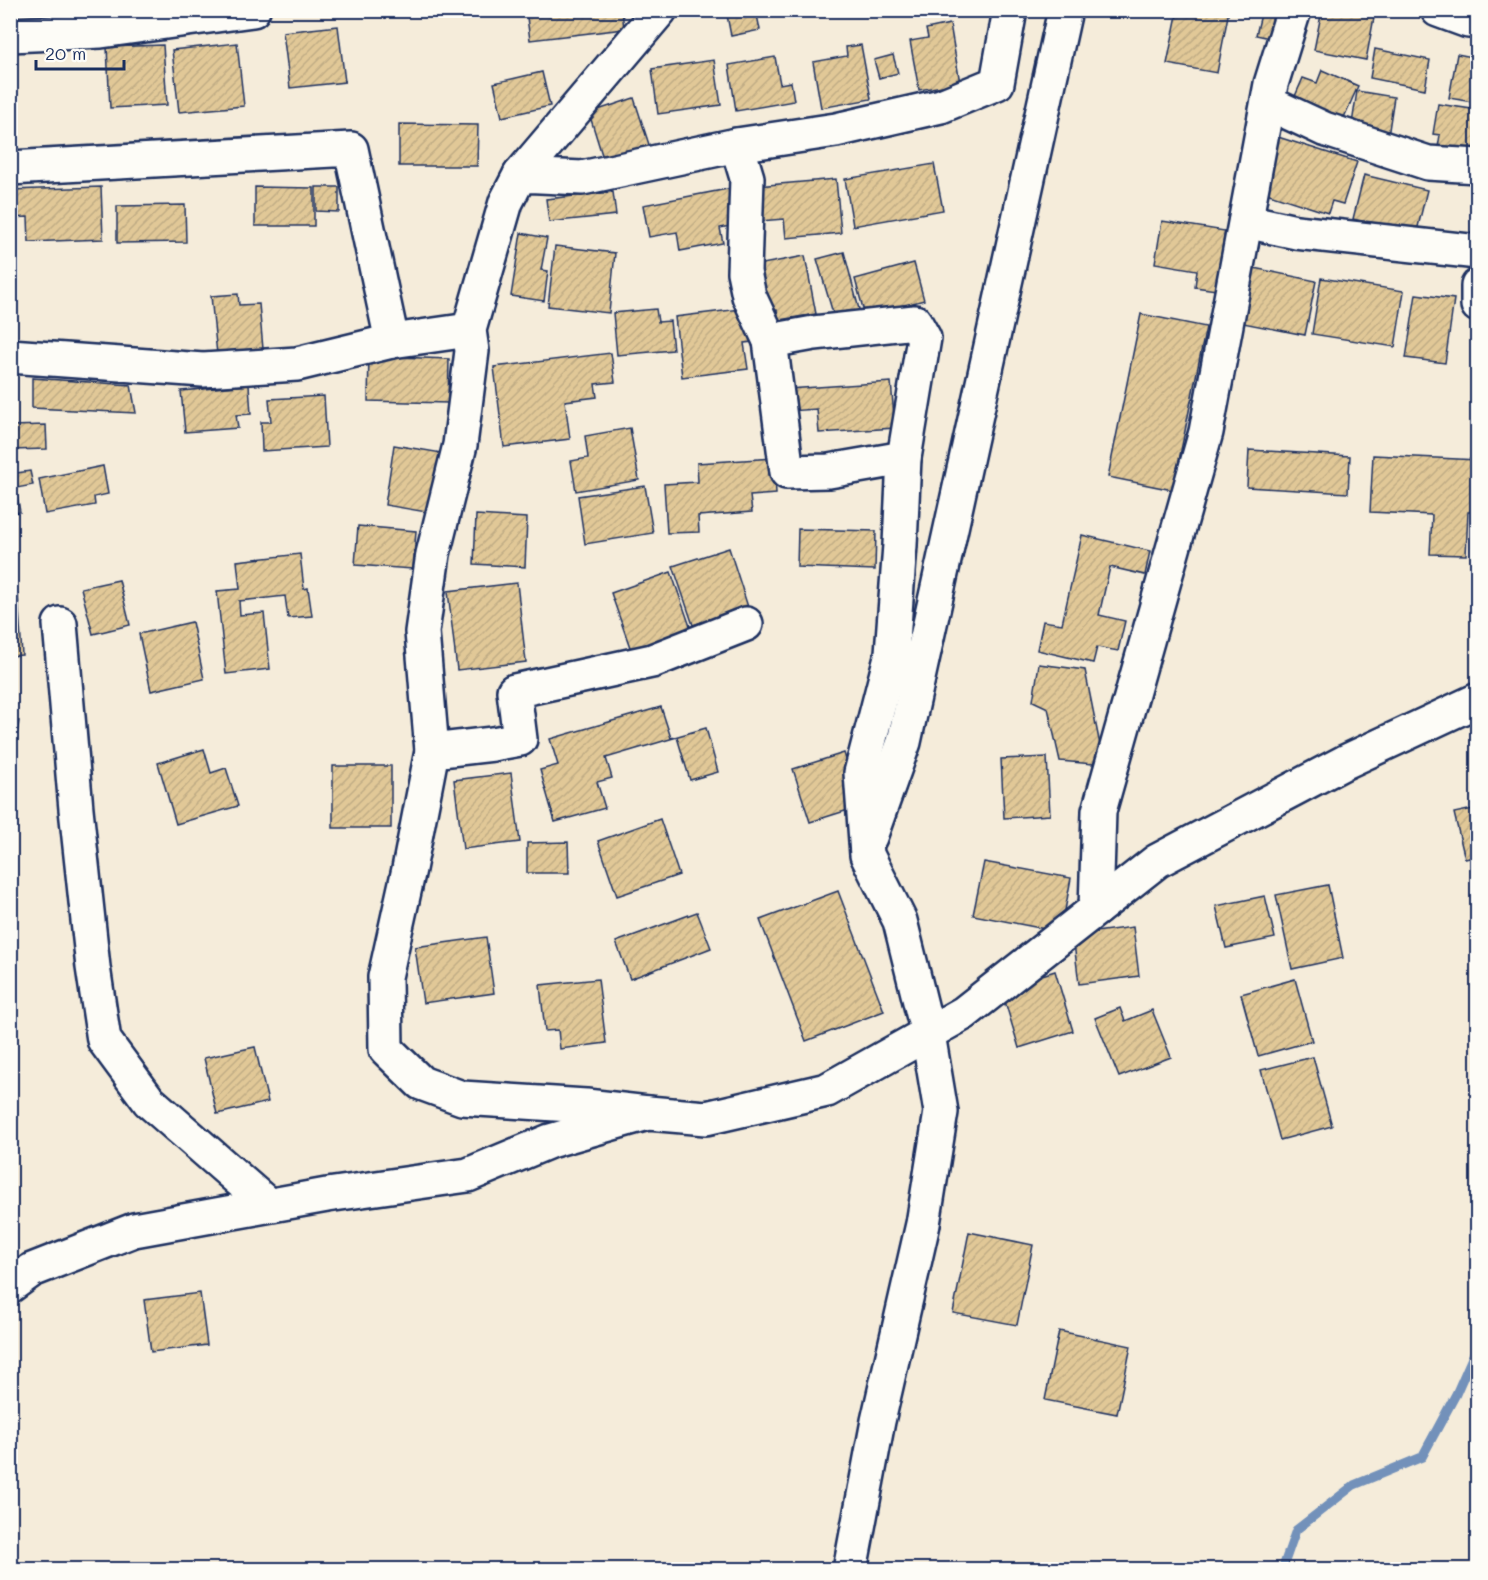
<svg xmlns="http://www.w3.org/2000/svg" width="1488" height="1580" viewBox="0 0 1488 1580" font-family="Mali,sans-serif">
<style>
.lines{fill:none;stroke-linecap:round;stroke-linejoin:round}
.stream{stroke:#7391ba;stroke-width:9}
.building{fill:url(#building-hatch);stroke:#1b2f5e;stroke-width:1.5}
.street-casing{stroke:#1b2f5e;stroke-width:38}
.secondary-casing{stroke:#1b2f5e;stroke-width:38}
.street{stroke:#fdfcf7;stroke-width:33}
.secondary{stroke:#fdfcf7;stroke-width:33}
</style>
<defs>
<pattern id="building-hatch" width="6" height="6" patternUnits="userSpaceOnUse" patternTransform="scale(1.5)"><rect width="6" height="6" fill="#e1c897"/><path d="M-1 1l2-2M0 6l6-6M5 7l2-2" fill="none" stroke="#c0ac85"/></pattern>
</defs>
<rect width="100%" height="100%" fill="#f5ecda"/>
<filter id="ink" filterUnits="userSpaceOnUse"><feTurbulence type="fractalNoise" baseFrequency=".0167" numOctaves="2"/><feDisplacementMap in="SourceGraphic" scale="12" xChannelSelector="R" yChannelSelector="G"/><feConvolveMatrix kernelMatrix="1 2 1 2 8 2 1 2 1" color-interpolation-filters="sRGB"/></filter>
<g filter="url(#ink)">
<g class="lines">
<path class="stream" d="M1282,1570L1296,1530L1354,1485L1422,1457L1456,1394L1478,1344"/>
</g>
<g class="building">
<path d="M526,10H622L624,29L530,40Z"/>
<path d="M726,10H756L760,30L731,36Z"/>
<path d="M1178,10H1229L1217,73L1167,64Z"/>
<path d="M1262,10H1286L1279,40L1256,35Z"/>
<path d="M1322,10H1365L1375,12L1366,60L1314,50Z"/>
<path d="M950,24L960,83L919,90L910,41L928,38L926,29Z"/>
<path d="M338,26L345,82L290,88L283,32Z"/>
<path d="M237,43L244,106L179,112L172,50Z"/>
<path d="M163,45L167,105L110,108L107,47Z"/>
<path d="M861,45L871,99L821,108L813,62L847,56L846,47Z"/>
<path d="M1375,49L1430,60L1425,89L1370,78Z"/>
<path d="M1457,54L1478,58V103L1449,98Z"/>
<path d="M893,55L898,73L879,78L874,60Z"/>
<path d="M775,57L780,84L791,82L794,101L736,111L729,65Z"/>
<path d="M714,60L721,105L658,114L652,69Z"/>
<path d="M1322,70L1358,86L1338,131L1289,110L1303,78L1317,83Z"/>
<path d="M542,72L550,106L502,117L494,83Z"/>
<path d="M1357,91L1394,97L1387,143L1350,137Z"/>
<path d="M634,98L653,157L607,171L589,113Z"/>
<path d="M1438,104L1478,110V159L1437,153L1440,135L1433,134Z"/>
<path d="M399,124L478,125L477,166H399Z"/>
<path d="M1278,137L1357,162L1343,204L1332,201L1328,213L1260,191Z"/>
<path d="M934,164L943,210L853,226L845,179Z"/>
<path d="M1364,175L1427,190L1416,235L1353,219Z"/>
<path d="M836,179L841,233L786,238L784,219L760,221L757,186Z"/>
<path d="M101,187L103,239L29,242L28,217L10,218V190Z"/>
<path d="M255,187L314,188V226H255Z"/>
<path d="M316,187H339V212L316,211Z"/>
<path d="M733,188L740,224L720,228L723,243L680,251L677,232L649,237L643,205Z"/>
<path d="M613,192L616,215L549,222L546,199Z"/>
<path d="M185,205L186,242L117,243V206Z"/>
<path d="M1162,221L1225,231L1216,290L1195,287L1197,270L1155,263Z"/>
<path d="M521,233L547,238L541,270L548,271L544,301L511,296Z"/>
<path d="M555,246L615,253L609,313L548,306Z"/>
<path d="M844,252L860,313L835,320L817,259Z"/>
<path d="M805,256L816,314L779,320L777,310L765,312L757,265Z"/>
<path d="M914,263L924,300L865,316L855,279Z"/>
<path d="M1249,267L1316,281L1305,335L1238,322Z"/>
<path d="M1321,278L1404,291L1395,347L1312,334Z"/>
<path d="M238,294L239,305L259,304L264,360L218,364L211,296Z"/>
<path d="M1416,294L1454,299L1445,363L1406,358Z"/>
<path d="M748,308L753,342L744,343L748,369L682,377L675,317Z"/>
<path d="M656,309L658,322L670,321L673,350L617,355L613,313Z"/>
<path d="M1141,314L1206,327L1173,490L1108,477Z"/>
<path d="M611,353L615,382L595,384L597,397L565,401L570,439L504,447L494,367Z"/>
<path d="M369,356L449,359L448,403L368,401Z"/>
<path d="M32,378L131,385L136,413L32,408Z"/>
<path d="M891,382L895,428L819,433L817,409L789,411L788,389Z"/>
<path d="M249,385L251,414L236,415L238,428L185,432L181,391Z"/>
<path d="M324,396L327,447L262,451L261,422H271L269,399Z"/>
<path d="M46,425L47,449L10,450V426Z"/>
<path d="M630,428L639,480L576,491L571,461L588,458L585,436Z"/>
<path d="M394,445L448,454L438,514L385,505Z"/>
<path d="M1249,450L1350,456L1348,493L1247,487Z"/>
<path d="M1373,455L1478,460V512H1468L1466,555L1430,554L1432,515L1370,512Z"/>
<path d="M774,458L776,494L750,496L752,512L698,516L699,532L667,533L664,484L698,482L697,463Z"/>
<path d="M103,466L108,494L94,497L95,505L45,514L39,479Z"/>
<path d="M30,471L33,485L16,488L20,512L10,513V474Z"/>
<path d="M645,486L653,533L585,544L578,496Z"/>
<path d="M476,515L527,518L525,567L474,564Z"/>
<path d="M358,526L416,531L413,569L355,565Z"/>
<path d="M798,529L876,531L875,570L797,567Z"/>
<path d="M1082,535L1150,551L1145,575L1110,567L1099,615L1125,621L1118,651L1097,647L1093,663L1037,650L1043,621L1062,624Z"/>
<path d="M729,548L748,607L693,625L673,566Z"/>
<path d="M300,554L304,589L308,588L312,616L288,618L285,596L239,601L240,615L264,613L270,669L226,674L217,591L240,589L237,561Z"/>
<path d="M671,572L692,632L632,653L611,593Z"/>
<path d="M119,580L130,625L93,634L81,588Z"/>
<path d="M517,583L526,662L457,670L448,591Z"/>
<path d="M18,595L22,655L10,656V596Z"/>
<path d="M192,622L204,679L151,691L139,634Z"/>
<path d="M1039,664L1085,670L1104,765L1060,761L1048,708L1033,701Z"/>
<path d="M661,707L671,738L706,728L718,772L690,780L677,737L606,758L612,778L597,782L605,808L555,822L540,770L558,765L550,739Z"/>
<path d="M10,720L19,721L13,762H10Z"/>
<path d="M204,749L211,773L226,768L238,806L176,824L158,763Z"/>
<path d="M844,753L861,806L810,822L793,769Z"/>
<path d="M1047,757L1050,815L1004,818L1001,759Z"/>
<rect x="333" y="766" width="58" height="62"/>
<path d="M511,773L520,842L463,849L454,780Z"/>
<path d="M1478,808V856L1465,859L1454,813Z"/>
<path d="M660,819L679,875L617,896L598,841Z"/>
<path d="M568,842L569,873H527V843Z"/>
<path d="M984,862L1071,878L1061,932L973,915Z"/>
<path d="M1328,885L1343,958L1292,969L1276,895Z"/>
<path d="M838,891L884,1011L806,1041L760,920Z"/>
<path d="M1265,896L1275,938L1226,948L1216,906Z"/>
<path d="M697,912L711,948L630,979L616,942Z"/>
<path d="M1133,927L1139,976L1079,984L1073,935Z"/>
<path d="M486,937L494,993L423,1003L415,947Z"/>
<path d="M1055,971L1073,1031L1019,1048L1001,988Z"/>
<path d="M598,979L606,1043L560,1049L558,1030L545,1031L540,985Z"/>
<path d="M1295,979L1312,1041L1258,1056L1241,994Z"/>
<path d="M1120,1008L1125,1021L1152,1010L1171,1057L1119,1077L1095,1018Z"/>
<path d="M255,1047L268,1102L217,1114L204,1058Z"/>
<path d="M1313,1057L1332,1126L1280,1140L1261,1070Z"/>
<path d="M969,1232L1033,1245L1017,1325L953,1313Z"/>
<path d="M200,1293L207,1345L151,1352L144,1300Z"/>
<path d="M1059,1331L1131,1346L1117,1414L1045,1400Z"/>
</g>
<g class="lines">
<defs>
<g id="street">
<path d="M1438,10L1468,21H1478"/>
<path d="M10,35L101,31L253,10"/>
<path d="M1268,103L1324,129L1428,163L1478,166"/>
<path d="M737,145L747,178L744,272L749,296L770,341L814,333L915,322L924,338L904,458L900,545L892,653L861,773L867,855L900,921L928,1034L941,1112L923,1224L878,1421L850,1570"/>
<path d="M10,168L351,149L392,341"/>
<path d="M520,175L660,10"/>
<path d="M1246,221L1296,232L1478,252"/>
<path d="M1478,286V305"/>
<path d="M770,341L787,472L829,471L904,458"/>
<path d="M10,356L203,370L297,364L392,341L469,330"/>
<path d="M60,624L76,809L93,967L104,1040L149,1101L268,1205"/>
<path d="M432,751L493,744L520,739L514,691L652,661L746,624"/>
<path d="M870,837L904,742L1065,10"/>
<path d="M1096,909L1099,811L1206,432L1271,84L1294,10"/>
<path d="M648,1113L586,1106L462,1098L421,1083L386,1049L385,977L409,869L432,751L422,632L433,554L460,445L472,351L469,330L506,202L520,175L582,178L737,145L836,130L941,106L997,83L1010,10"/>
</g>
<path id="secondary" d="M10,1286L32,1270L134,1230L327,1195L468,1175L550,1141L648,1113L706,1118L827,1090L964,1013L1157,861L1345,762L1478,700"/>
</defs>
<use href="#street" class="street-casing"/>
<use href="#secondary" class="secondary-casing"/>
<use href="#street" class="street"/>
<use href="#secondary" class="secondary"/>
</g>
</g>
<rect width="1488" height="1580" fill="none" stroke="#fdfcf7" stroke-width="36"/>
<rect x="18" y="18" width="1452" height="1544" fill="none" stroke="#1b2f5e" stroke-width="2" filter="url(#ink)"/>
<path d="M36 60v9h88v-9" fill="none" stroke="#1b2f5e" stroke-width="3"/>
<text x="45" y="60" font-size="18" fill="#1b2f5e" stroke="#fdfcf7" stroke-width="4.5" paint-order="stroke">20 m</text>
</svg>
